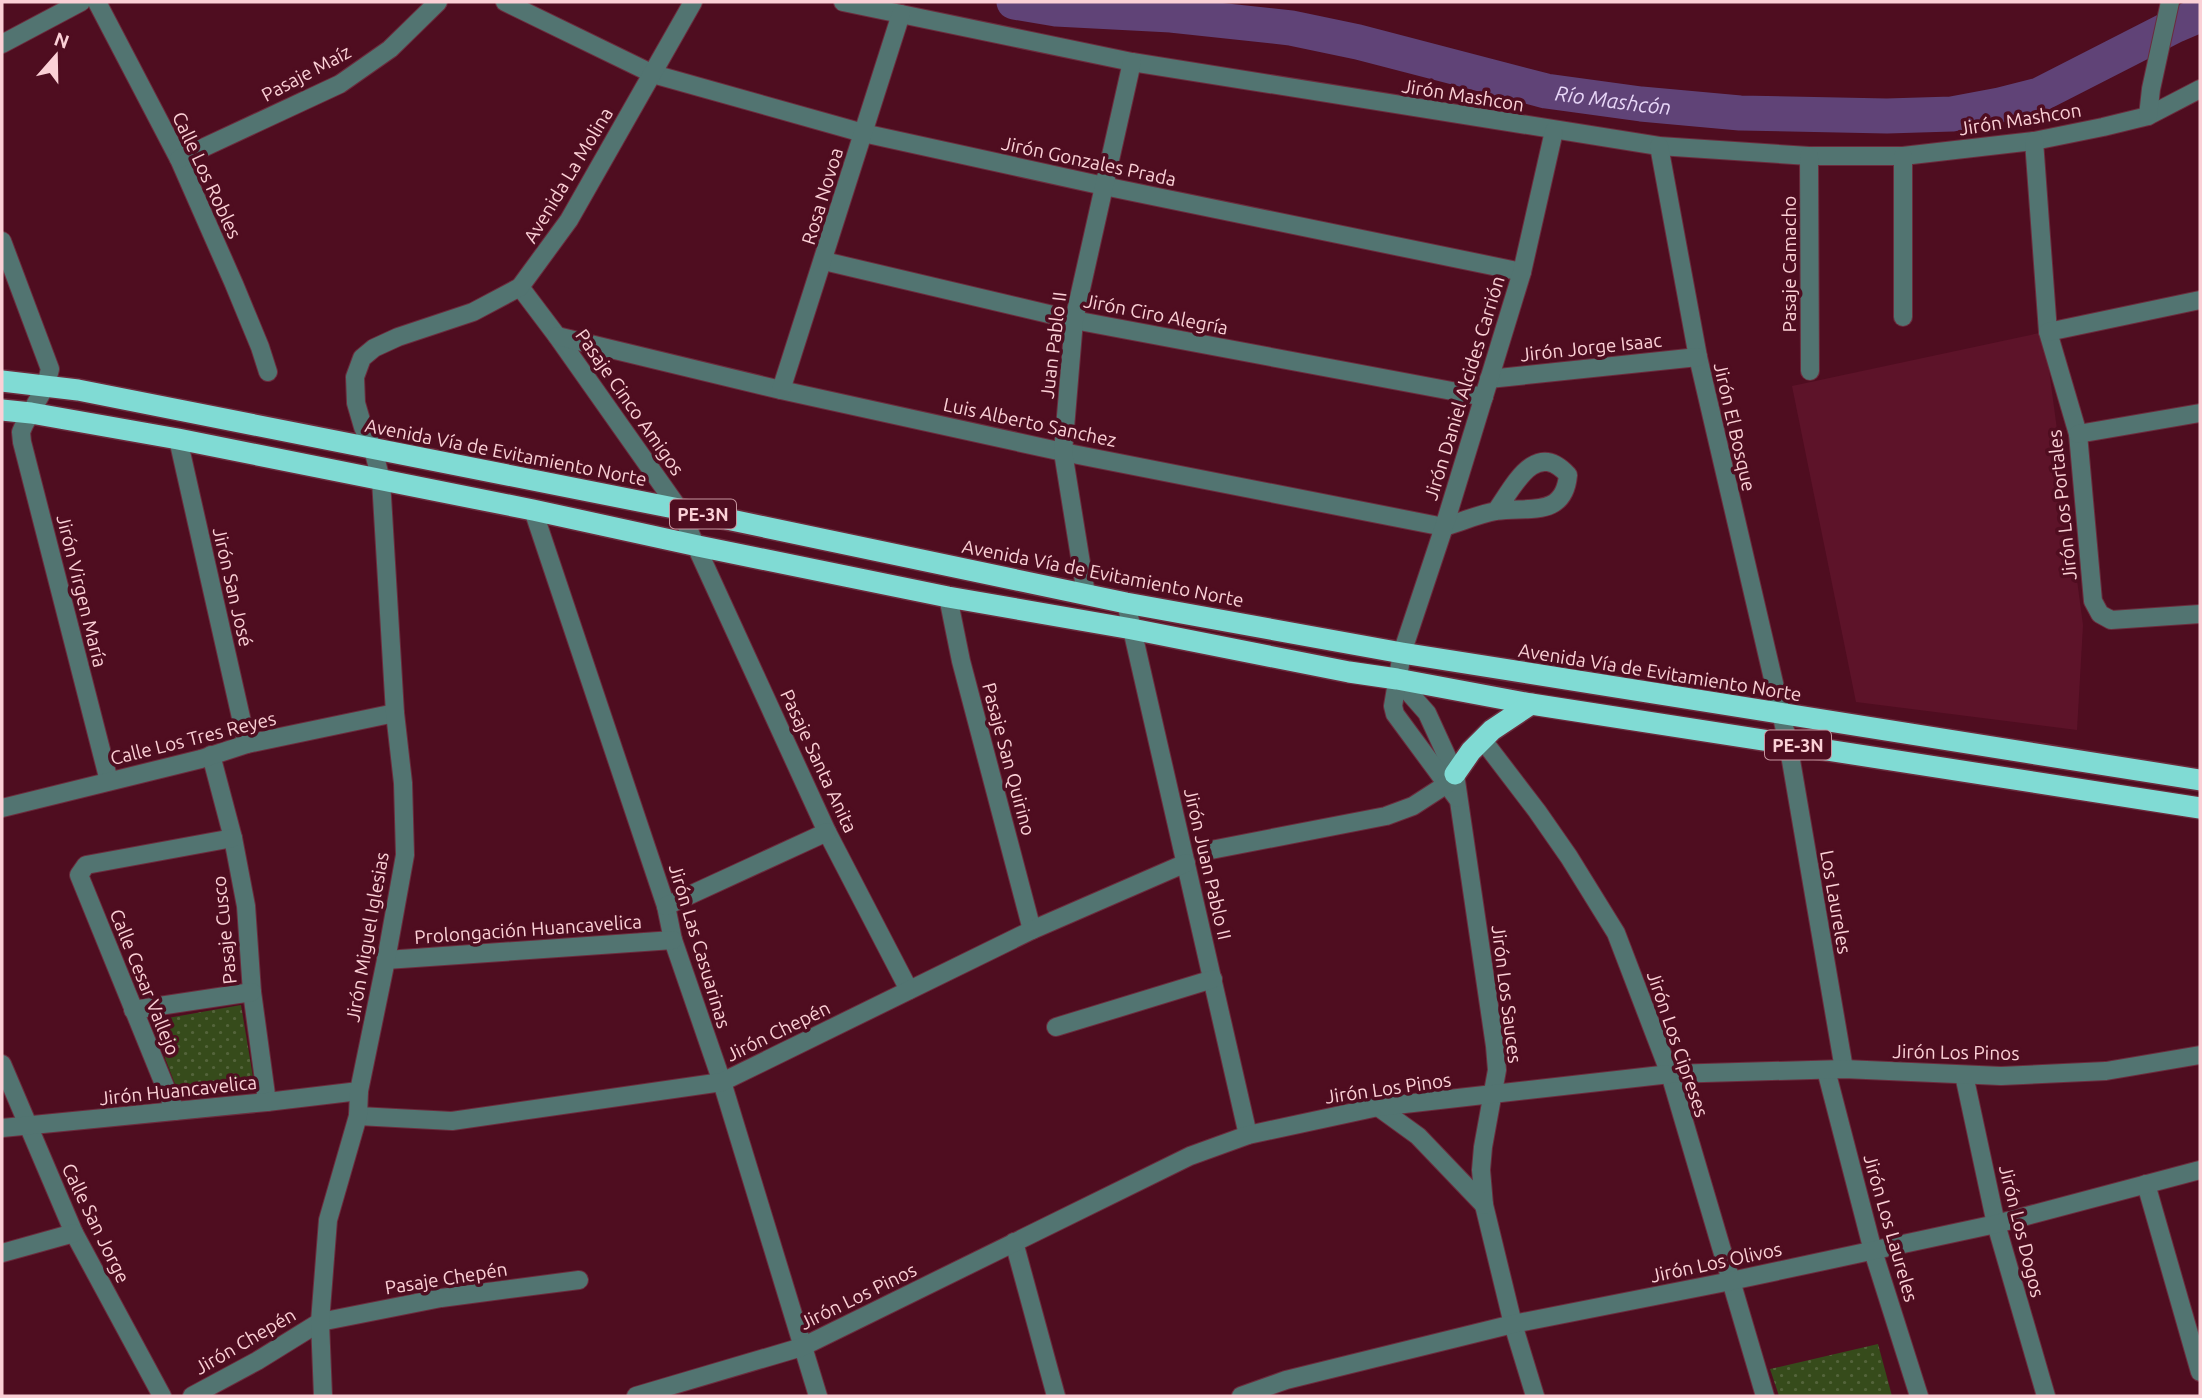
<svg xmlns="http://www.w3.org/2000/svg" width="2202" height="1398" viewBox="0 0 2202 1398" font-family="Ubuntu,sans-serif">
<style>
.built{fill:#5d1329}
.park{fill:url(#park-dots)}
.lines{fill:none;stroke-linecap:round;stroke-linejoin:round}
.river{stroke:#604377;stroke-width:35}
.minor-casing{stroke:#6b2c3d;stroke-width:20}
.highway-casing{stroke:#6b2c3d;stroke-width:24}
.minor{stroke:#527471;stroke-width:18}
.highway{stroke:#80dbd4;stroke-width:21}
.labels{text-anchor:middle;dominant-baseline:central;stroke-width:7;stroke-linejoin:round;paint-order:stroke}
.shield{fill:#4f0d20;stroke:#c7969f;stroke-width:2}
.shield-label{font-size:18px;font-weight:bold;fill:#fbd0d6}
.street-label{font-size:19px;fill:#fbd0d6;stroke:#4f0d20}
.water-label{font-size:21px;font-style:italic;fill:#e7d6f7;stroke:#4f0d20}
</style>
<defs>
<pattern id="park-dots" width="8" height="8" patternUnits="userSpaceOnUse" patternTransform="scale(1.75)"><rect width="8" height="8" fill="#364b1b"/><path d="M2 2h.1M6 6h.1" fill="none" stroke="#54643b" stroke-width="1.8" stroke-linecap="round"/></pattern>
</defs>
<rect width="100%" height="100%" fill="#4f0d20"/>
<path class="built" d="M2044,332L2083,625L2077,730L1856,702L1792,386Z"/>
<g class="park">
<path d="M241,1005L255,1089L181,1100L151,1021Z"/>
<path d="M1878,1344L1892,1396H1779L1770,1369Z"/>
</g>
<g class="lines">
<path class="river" id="s1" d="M1014,2L1056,9L1171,15L1291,28L1358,42L1546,91L1641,104L1740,113L1887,116L1952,114L2000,105L2039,95L2176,25L2200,15"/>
<defs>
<g id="minor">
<path d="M97,2L179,159L234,284L260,347L268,372"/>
<path d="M505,2L653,74L863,133L1104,186L1522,272"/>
<path d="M843,2L1132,62L1659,146L1809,156H1903L2034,141L2103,127L2148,116L2200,89"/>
<path d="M2,44L81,2"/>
<path d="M2148,116L2151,89L2170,2"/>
<path d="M2034,141L2048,332L2078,434L2093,601L2100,614L2111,620L2200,614"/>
<path d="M1659,146L1698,357L1788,743L1844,1069"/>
<path d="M1809,156L1810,371"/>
<path d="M1903,156V317"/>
<path d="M179,159L340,84L390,49L438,2"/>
<path d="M2,241L50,369L46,385L24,425L21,432L22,442L109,781"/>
<path d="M824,261L1074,320L1484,397"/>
<path d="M520,287L557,336L679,509L827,832L909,990"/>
<path d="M2048,332L2200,300"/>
<path d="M557,336L781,390L1063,452L1444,527C1461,522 1479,514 1496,511C1527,506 1564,519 1568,475C1535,439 1514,486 1496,511"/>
<path d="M1489,379L1698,357"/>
<path d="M781,390L901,14"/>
<path d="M2078,434L2200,413"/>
<path d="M178,439L247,744"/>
<path d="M533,510L666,906L673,940L722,1082L818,1396"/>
<path d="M1086,594L1063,452L1074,320L1132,62"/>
<path d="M948,597L961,661L1032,930"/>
<path d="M1126,603L1248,1135"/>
<path d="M1397,679L1427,713L1455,774L1495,1046L1497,1070L1483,1147L1481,1170L1484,1205L1513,1324L1535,1396"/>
<path d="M1482,739L1537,811L1569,857L1616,933L1670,1074L1765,1396"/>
<path d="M211,755L233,838L246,906L252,992L267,1102"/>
<path d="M1457,798L1395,714L1393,706L1402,653L1444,527L1522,272L1554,131"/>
<path d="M2,808L201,759L247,744L395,713"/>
<path d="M1211,850L1386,816L1413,806L1447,784"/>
<path d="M666,906L827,832"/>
<path d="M386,960L673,940"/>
<path d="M133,1010L252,992"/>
<path d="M1056,1027L1213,979"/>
<path d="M2,1064L74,1233L162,1396"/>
<path d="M1826,1070L1873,1251L1919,1396"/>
<path d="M1964,1075L1996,1224L2046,1396"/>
<path d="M1378,1107L1418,1136L1484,1205"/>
<path d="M175,1111L79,875L86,865L233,838"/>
<path d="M358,1116L452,1121L722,1082L1032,930L1186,863"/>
<path d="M2,1128L267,1102L359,1091"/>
<path d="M2146,1184L2200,1372"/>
<path d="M1014,1242L1056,1396"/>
<path d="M2,1253L74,1233"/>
<path d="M192,1396L257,1361L320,1322L441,1298L579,1280"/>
<path d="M323,1396L320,1322L328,1220L358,1116L359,1091L386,960L405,855L403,783L395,713L381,480L373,449L363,427L356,403L355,377L362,358L374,348L398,337L473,312L520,287L569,220L693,2"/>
<path d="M636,1396L802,1347L1190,1156L1248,1135L1378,1107L1670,1074L1844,1069L2001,1076L2106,1071L2200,1055"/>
<path d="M1241,1396L1286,1380L1513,1324L1731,1281L1996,1224L2200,1170"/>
</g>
<g id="highway">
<path d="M2,381L78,390L679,509L1126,603L1402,653L2200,780"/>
<path d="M2,410L31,413L178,439L533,510L698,546L948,597L1132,629L1349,672L1397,679L1531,704L2200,808"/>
<path d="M1455,774L1471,751L1492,730L1531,704"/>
</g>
</defs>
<use href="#minor" class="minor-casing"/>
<use href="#highway" class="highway-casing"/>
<use href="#minor" class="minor"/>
<use href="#highway" class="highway"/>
</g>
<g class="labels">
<g class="shield">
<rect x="670" y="499.5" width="66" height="29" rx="5"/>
<rect x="1765" y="730.5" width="66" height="29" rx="5"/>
</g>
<g class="shield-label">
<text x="703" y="514">PE-3N</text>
<text x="1798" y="745">PE-3N</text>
</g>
<g class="street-label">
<text transform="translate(306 73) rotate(-28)">Pasaje Maíz</text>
<text transform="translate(1463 95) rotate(9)">Jirón Mashcon</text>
<text transform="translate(2020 119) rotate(-9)">Jirón Mashcon</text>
<text transform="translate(1089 161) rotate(12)">Jirón Gonzales Prada</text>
<text transform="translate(207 175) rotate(65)">Calle Los Robles</text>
<text transform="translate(568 175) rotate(-59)">Avenida La Molina</text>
<text transform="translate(822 196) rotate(-73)">Rosa Novoa</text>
<text transform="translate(1789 264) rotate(-90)">Pasaje Camacho</text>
<text transform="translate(1156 314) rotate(11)">Jirón Ciro Alegría</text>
<text transform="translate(1053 345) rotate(-83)">Juan Pablo II</text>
<text transform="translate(1591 347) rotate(-6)">Jirón Jorge Isaac</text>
<text transform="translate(1464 388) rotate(-73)">Jirón Daniel Alcides Carrión</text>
<text transform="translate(630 402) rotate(55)">Pasaje Cinco Amigos</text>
<text transform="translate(1030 422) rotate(12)">Luis Alberto Sanchez</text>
<text transform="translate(1735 427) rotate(77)">Jirón El Bosque</text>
<text transform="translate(506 452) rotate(11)">Avenida Vía de Evitamiento Norte</text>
<text transform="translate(2062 505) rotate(-96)">Jirón Los Portales</text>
<text transform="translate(1103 573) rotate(11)">Avenida Vía de Evitamiento Norte</text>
<text transform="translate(233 587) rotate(77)">Jirón San José</text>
<text transform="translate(82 591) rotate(76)">Jirón Virgen María</text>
<text transform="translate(1660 672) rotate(9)">Avenida Vía de Evitamiento Norte</text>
<text transform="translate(193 738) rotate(-14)">Calle Los Tres Reyes</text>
<text transform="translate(1009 759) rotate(75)">Pasaje San Quirino</text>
<text transform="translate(819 761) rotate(65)">Pasaje Santa Anita</text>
<text transform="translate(1208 864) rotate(77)">Jirón Juan Pablo II</text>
<text transform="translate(1836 902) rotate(80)">Los Laureles</text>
<text transform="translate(528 929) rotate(-4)">Prolongación Huancavelica</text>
<text transform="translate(224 930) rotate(-96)">Pasaje Cusco</text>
<text transform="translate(367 937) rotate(-80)">Jirón Miguel Iglesias</text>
<text transform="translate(700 946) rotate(73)">Jirón Las Casuarinas</text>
<text transform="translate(145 982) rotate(68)">Calle Cesar Vallejo</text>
<text transform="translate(1507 994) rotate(83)">Jirón Los Sauces</text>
<text transform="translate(778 1031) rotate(-26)">Jirón Chepén</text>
<text transform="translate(1678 1044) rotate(71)">Jirón Los Cipreses</text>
<text transform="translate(1956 1052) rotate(1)">Jirón Los Pinos</text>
<text transform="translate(1388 1088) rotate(-8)">Jirón Los Pinos</text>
<text transform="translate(178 1090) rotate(-6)">Jirón Huancavelica</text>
<text transform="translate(96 1223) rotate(64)">Calle San Jorge</text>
<text transform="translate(1891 1228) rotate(74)">Jirón Los Laureles</text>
<text transform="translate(2022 1231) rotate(76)">Jirón Los Dogos</text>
<text transform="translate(1716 1262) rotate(-12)">Jirón Los Olivos</text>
<text transform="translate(446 1278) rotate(-9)">Pasaje Chepén</text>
<text transform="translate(858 1296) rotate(-26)">Jirón Los Pinos</text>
<text transform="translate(245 1341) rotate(-30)">Jirón Chepén</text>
</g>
<g class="water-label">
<text stroke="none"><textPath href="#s1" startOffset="609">Río Mashcón</textPath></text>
</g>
</g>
<rect width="2202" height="1398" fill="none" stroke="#fbd0d6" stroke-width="7"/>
<g transform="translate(56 56) rotate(20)" stroke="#4f0d20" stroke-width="5" paint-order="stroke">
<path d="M0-5L12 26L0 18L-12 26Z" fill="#fbd0d6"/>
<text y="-10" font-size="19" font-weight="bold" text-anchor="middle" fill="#fbd0d6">N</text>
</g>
</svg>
